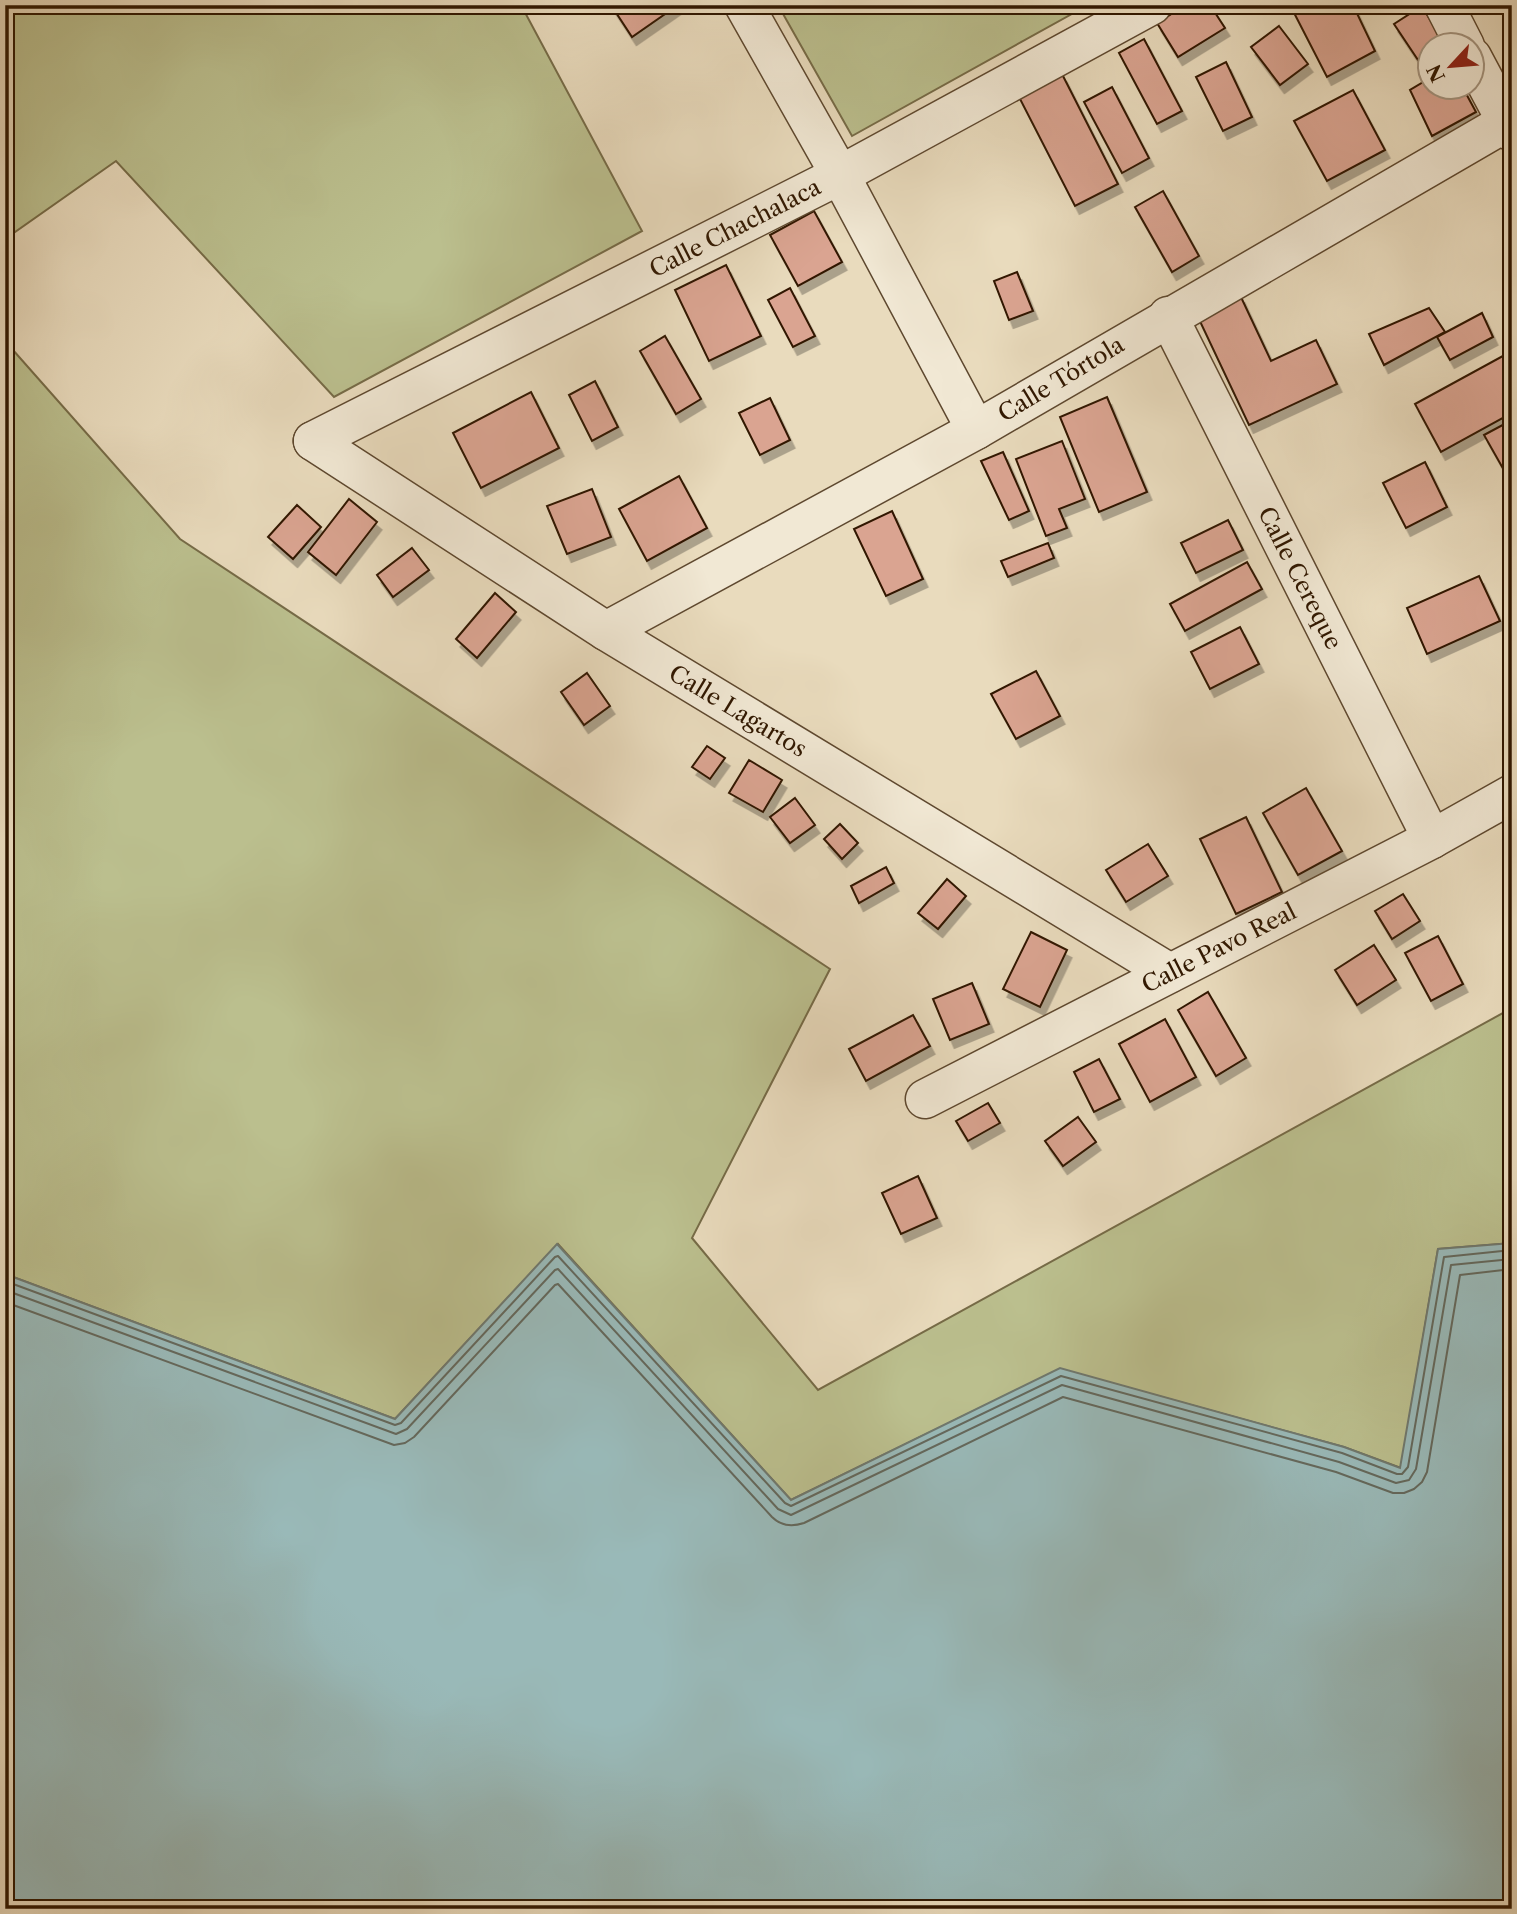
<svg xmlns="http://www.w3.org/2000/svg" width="1517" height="1914" viewBox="0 0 1517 1914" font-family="'Libre Caslon Text',serif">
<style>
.green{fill:#bbbf8e;stroke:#766b47;stroke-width:2}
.water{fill:#99b9b8;stroke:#6f786e;stroke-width:2}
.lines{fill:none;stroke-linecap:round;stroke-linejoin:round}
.shore{stroke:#64685c;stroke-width:2}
.building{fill:#daa491;stroke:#301700;stroke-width:2;filter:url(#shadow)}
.minor-casing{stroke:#5e482f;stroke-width:41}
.minor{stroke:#f1e8d4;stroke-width:38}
.labels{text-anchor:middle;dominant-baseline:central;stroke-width:5;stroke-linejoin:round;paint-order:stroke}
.street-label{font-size:23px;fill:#301700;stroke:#f1e8d4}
</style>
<defs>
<filter id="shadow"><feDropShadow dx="4.5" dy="8" stdDeviation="0" flood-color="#0004"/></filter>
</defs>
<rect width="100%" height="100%" fill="#e9dbbd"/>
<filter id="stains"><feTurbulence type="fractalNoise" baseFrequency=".00286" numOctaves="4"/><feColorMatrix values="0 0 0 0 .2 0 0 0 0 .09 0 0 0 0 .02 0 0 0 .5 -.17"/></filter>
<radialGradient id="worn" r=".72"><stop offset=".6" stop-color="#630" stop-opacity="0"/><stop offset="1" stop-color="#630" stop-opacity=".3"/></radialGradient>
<g class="green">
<path d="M5,5H521L642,231L334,397L116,161L5,239Z"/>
<path d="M778,5H1088L852,136Z"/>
<path d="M5,341L180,539L830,969L692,1238L818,1390L1512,1008V1243L1438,1249L1401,1468L1344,1447L1060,1369L791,1500L558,1244L395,1419L5,1274Z"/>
</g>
<path class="water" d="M1512,1243V1909H5V1274L395,1419L557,1244L791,1500L1060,1368L1344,1447L1400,1468L1438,1249Z"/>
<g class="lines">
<g class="shore">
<path d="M5,1281L395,1425L401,1423L555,1257L558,1256L785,1503L791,1506L1061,1376L1342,1453L1397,1474H1402L1408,1467L1444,1257L1512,1250"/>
<path d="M5,1290L396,1434L407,1429L555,1270L558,1269L778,1509L791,1515L1062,1385L1339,1462L1396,1483L1409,1480L1416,1469L1451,1265L1512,1259"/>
<path d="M5,1302L394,1445L405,1443L414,1437L555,1285L558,1284L772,1517C781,1526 792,1527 804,1523L1063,1397L1336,1472L1393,1493H1404L1414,1489L1422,1482L1427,1472L1460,1275L1512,1269"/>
</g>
</g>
<g class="building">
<path d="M611,5H678L632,37Z"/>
<path d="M1186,5H1210L1225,28L1178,57L1157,23Z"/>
<path d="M1290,5H1353L1375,51L1327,77Z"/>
<path d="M1422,6L1445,45L1430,46V54L1418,60L1394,24Z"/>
<path d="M1279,26L1308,64L1280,85L1251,47Z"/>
<path d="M1144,39L1182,111L1157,124L1119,53Z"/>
<path d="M1226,62L1252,117L1223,131L1196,77Z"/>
<path d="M1062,74L1118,184L1075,206L1019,97Z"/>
<path d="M1430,78V88H1463L1476,112L1432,136L1410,90Z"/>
<path d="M1112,87L1149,158L1122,173L1084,102Z"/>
<path d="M1353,90L1385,150L1327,181L1294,121Z"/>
<path d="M1163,191L1199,256L1172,272L1135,207Z"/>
<path d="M814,211L842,262L798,286L770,235Z"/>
<path d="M726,265L761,336L709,361L675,290Z"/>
<path d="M1017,272L1033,311L1009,320L994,281Z"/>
<path d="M790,288L815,336L793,347L768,300Z"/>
<path d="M1240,295L1271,361L1316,340L1337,384L1249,425L1197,315Z"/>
<path d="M1429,308L1445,332L1384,365L1369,334Z"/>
<path d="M1482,313L1493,337L1450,360L1437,337Z"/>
<path d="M665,336L701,399L676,414L640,351Z"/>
<path d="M1512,351V413L1441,452L1415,404Z"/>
<path d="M595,381L618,427L592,441L569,395Z"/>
<path d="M531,392L559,448L481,488L453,433Z"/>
<path d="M1107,397L1147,492L1099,512L1060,417Z"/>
<path d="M770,398L790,440L760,455L739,413Z"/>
<path d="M1512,420V469L1505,472L1484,435Z"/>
<path d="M1062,441L1085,499L1059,509L1067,528L1046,536L1016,459Z"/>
<path d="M1003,452L1029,511L1009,520L981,461Z"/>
<path d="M1425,462L1447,507L1406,528L1383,483Z"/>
<path d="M679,476L707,528L647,561L619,509Z"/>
<path d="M592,489L611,537L567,554L547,506Z"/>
<path d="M349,499L377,522L336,575L308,552Z"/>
<path d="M297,505L321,527L293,559L268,537Z"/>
<path d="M892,511L923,579L886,596L854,529Z"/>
<path d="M1228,520L1243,550L1196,573L1181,543Z"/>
<path d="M1048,543L1054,558L1008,577L1001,561Z"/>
<path d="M412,548L429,570L393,597L377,575Z"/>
<path d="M1247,562L1262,589L1185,631L1170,604Z"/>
<path d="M1479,576L1500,621L1427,654L1407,608Z"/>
<path d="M495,593L516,612L477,658L456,639Z"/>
<path d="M1240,627L1259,664L1210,689L1191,652Z"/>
<path d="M1036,671L1060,716L1016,739L991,694Z"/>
<path d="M587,673L610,706L584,725L561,692Z"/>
<path d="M707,746L725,758L710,779L692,767Z"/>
<path d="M749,760L782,780L763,812L729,793Z"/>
<path d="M1306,788L1342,851L1298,875L1263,813Z"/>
<path d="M795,798L815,825L790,843L770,817Z"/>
<path d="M1246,817L1282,892L1236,914L1200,839Z"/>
<path d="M840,824L858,843L842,859L824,839Z"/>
<path d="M1148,844L1168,876L1126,902L1106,870Z"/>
<path d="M886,867L894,883L859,903L851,886Z"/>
<path d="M947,879L966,896L938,929L918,913Z"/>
<path d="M1403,894L1420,921L1392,939L1375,911Z"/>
<path d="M1031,932L1067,950L1040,1007L1003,989Z"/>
<path d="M1438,936L1463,984L1431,1001L1405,953Z"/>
<path d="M1374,945L1396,980L1357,1005L1335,970Z"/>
<path d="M972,983L989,1024L950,1040L933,999Z"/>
<path d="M1208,992L1246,1058L1216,1076L1178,1010Z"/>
<path d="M913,1015L930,1046L866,1081L849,1049Z"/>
<path d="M1165,1019L1196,1077L1150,1102L1119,1044Z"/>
<path d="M1099,1059L1120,1099L1094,1112L1074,1072Z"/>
<path d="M988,1103L1000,1123L968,1141L956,1121Z"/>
<path d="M1078,1117L1096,1142L1063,1166L1045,1141Z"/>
<path d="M918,1176L937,1218L901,1234L882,1193Z"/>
</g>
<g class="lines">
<defs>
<g id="minor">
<path d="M744,5L840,175L976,430"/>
<path d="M1444,5L1465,46"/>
<path d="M1472,57L1512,132"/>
<path d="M1168,316L1432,839"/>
<path d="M313,441L606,631L1170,973"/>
<path d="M313,441L840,175L1152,5"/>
<path d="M606,631L976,430L1512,119"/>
<path d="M925,1099L1432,839L1512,794"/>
</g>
</defs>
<use href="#minor" class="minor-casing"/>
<use href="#minor" class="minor"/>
</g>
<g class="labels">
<g class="street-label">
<text transform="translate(735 228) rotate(-27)">Calle Chachalaca</text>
<text transform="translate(1061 379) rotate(-31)">Calle Tórtola</text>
<text transform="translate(1300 578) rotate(63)">Calle Cereque</text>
<text transform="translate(738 711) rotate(31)">Calle Lagartos</text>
<text transform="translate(1219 948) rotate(-27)">Calle Pavo Real</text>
</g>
</g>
<rect width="1517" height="1914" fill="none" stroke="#e9dbbd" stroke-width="28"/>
<rect x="7" y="7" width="1503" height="1900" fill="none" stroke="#301700" stroke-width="3.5"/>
<rect x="14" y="14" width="1489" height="1886" fill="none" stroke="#301700" stroke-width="2"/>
<g transform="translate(1451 66) rotate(244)"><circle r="33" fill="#f1e8d4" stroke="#a4947f" stroke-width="2"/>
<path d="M0-5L12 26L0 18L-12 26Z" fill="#8f2418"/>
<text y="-10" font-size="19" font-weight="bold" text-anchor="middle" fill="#301700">N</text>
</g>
<rect width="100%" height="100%" filter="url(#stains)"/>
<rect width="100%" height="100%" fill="url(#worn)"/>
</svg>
